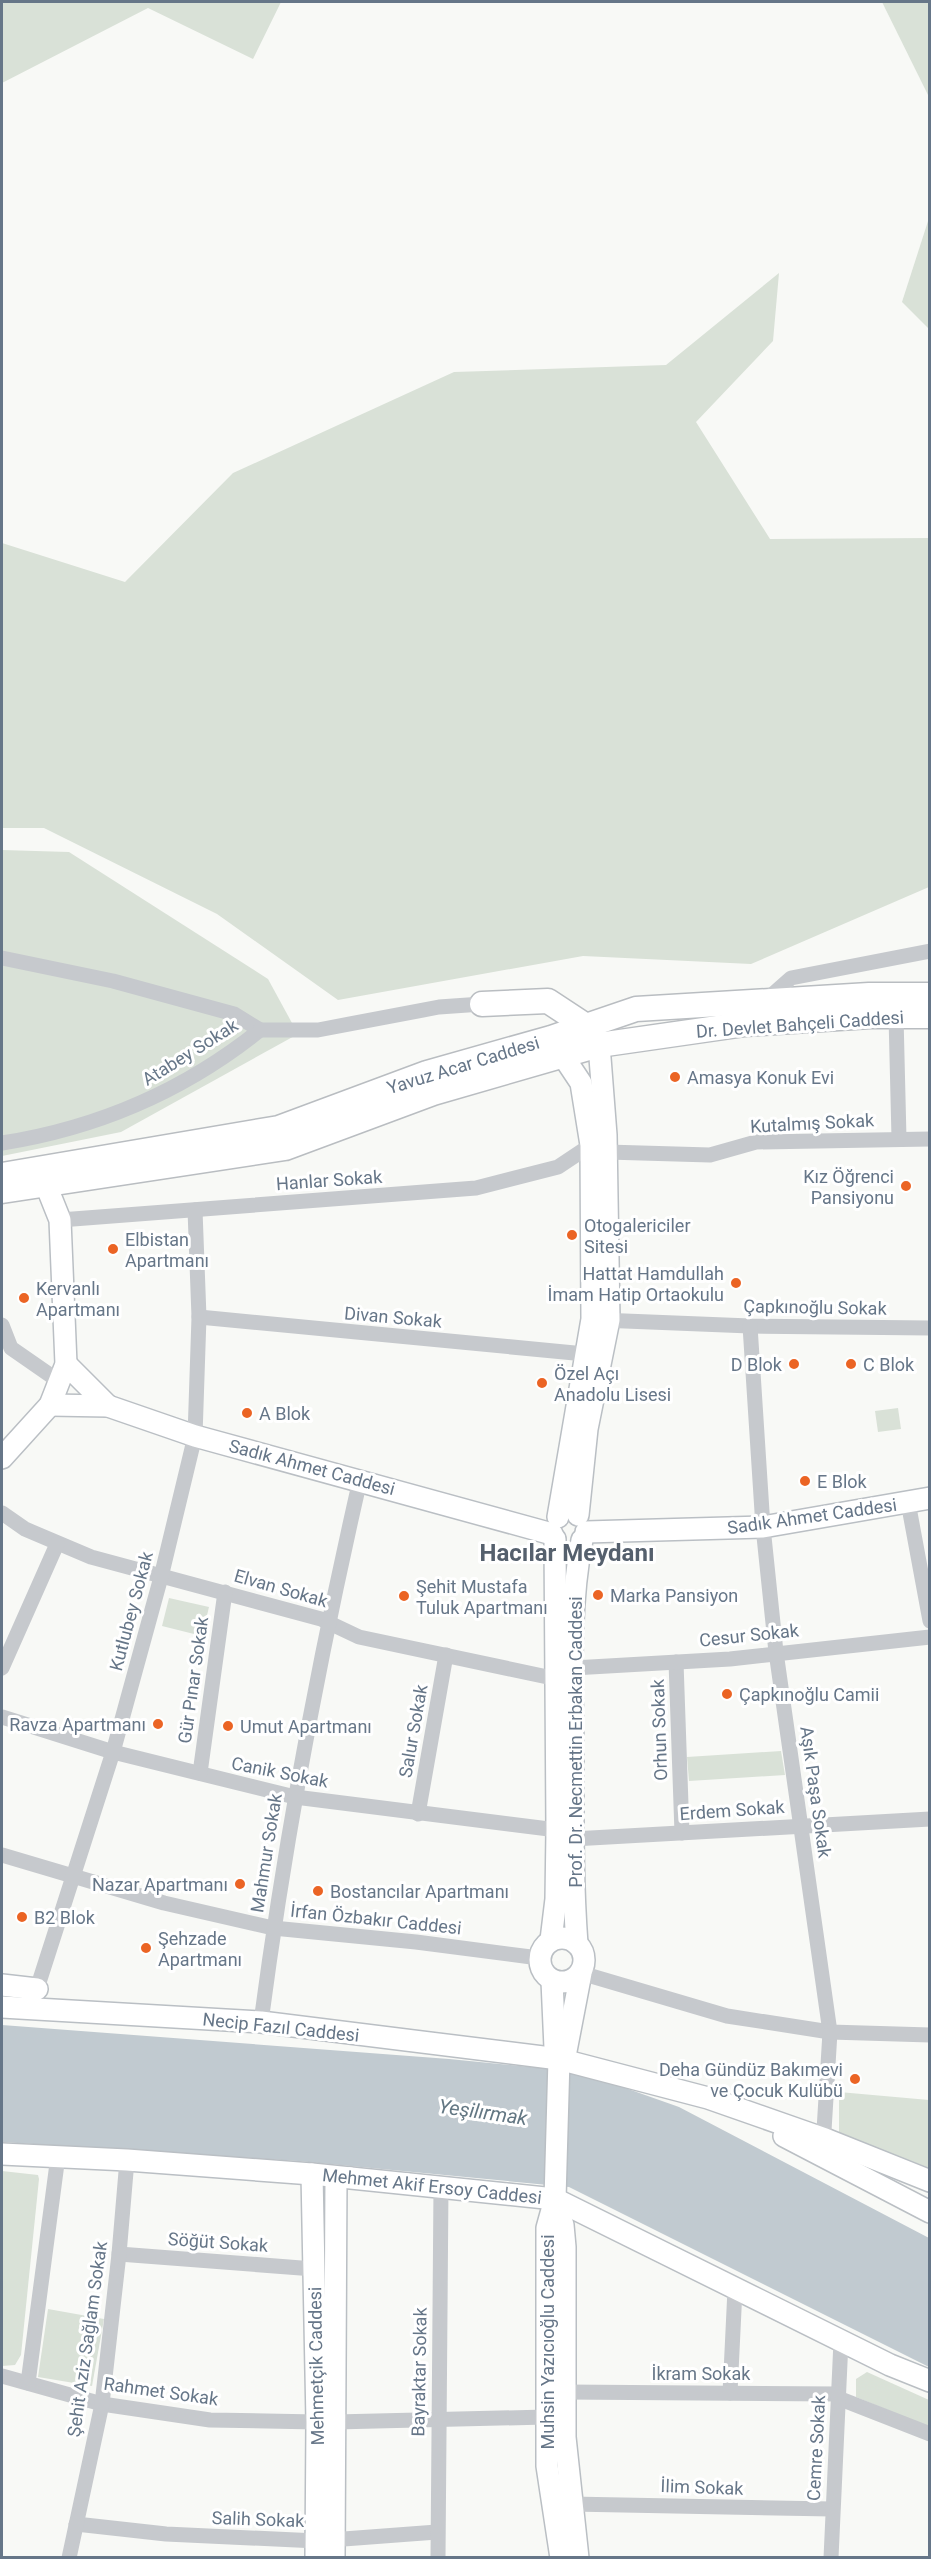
<svg xmlns="http://www.w3.org/2000/svg" width="931" height="2559" viewBox="0 0 931 2559" font-family="Roboto,sans-serif">
<style>
.green{fill:#d9e1d7}
.water{fill:#c1cad0}
.lines{fill:none;stroke-linecap:round;stroke-linejoin:round}
.secondary-casing{stroke:#babfc4;stroke-width:24}
.primary-casing{stroke:#b9bdc1;stroke-width:27}
.street{stroke:#c6c9cd;stroke-width:15}
.secondary{stroke:#fff;stroke-width:21}
.primary{stroke:#fff;stroke-width:24}
.poi-dot{fill:#eb6424;stroke:#fff;stroke-width:2}
.labels{text-anchor:middle;dominant-baseline:central;stroke-width:6;stroke-linejoin:round;paint-order:stroke}
.street-label{font-size:18px;fill:#667688;stroke:#fff}
.poi-label{font-size:18px;fill:#667688;stroke:#fff;text-anchor:start}
.water-label{font-size:20px;font-style:italic;fill:#637783;stroke:#fff}
.district-label{font-size:24px;font-weight:bold;fill:#55606d;stroke:#fff}
</style>
<rect width="100%" height="100%" fill="#f8f9f6"/>
<g class="green">
<path d="M2,2H281L253,59L148,8L2,83Z"/>
<path d="M882,2H929V97Z"/>
<path d="M929,218V329L902,302Z"/>
<path d="M779,273L773,341L696,422L770,539L929,538V887L751,964L583,956L338,1000L217,914L44,828H2V543L125,582L233,473L454,372L666,365Z"/>
<path d="M2,850L69,852L268,979L298,1034L121,1132L2,1156Z"/>
<path d="M898,1408L901,1429L878,1432L875,1411Z"/>
<path d="M169,1598L209,1607L202,1636L162,1626Z"/>
<path d="M781,1751L785,1775L689,1781L687,1757Z"/>
<path d="M839,2092L929,2100V2172L839,2137Z"/>
<path d="M2,2171L38,2175L39,2179L21,2355L15,2365L2,2366Z"/>
<path d="M48,2309L104,2319L92,2386L38,2377Z"/>
<path d="M867,2372L929,2400V2427L856,2397V2379Z"/>
</g>
<path class="water" d="M2,2025L449,2059L580,2072L679,2107L929,2238V2367L569,2187L298,2161L2,2142Z"/>
<g class="lines">
<defs>
<g id="secondary">
<path d="M66,1364L108,1406"/>
<path d="M50,1405L108,1406L195,1436L552,1534"/>
<path d="M2,1458L50,1405L66,1364L60,1220L46,1185"/>
<path d="M578,1515L587,1429L609,1320L606,1135L599,1045"/>
<path d="M558,1517L592,1319L591,1145L581,1083L563,1056"/>
<path d="M586,1532L763,1527L930,1498"/>
<circle cx="562" cy="1960" r="22"/>
<path d="M551,1940L556,1899L557,1830L555,1539"/>
<path d="M577,1944C572,1878 573,1812 573,1746C572,1678 569,1606 582,1540"/>
<path d="M552,1981L555,2048L559,2059L555,2199L547,2228V2466L561,2558"/>
<path d="M2,1985L37,1989"/>
<path d="M2,2007L261,2022L559,2059L708,2098L825,2139L930,2181"/>
<path d="M559,2058L566,2051L581,1973"/>
<path d="M784,2136L930,2212"/>
<path d="M2,2154L127,2160L312,2174L555,2199L890,2365L930,2381"/>
<path d="M312,2174L317,2422L316,2558"/>
<path d="M555,2199L563,2225L565,2247V2437L578,2558"/>
<path d="M334,2558L336,2177"/>
</g>
<g id="primary">
<path d="M482,1004L548,1001L586,1026L593,1036"/>
<path d="M2,1175L279,1128L427,1073L551,1038L636,1009L869,995H930"/>
<path d="M2,1191L285,1148L433,1093L599,1045L745,1024L870,1016H930"/>
</g>
</defs>
<use href="#secondary" class="secondary-casing"/>
<use href="#primary" class="primary-casing"/>
<g class="street">
<path d="M2,958L113,981L234,1014L260,1030C184,1091 97,1128 2,1143"/>
<path d="M764,1002L791,978L930,951"/>
<path d="M896,1016L899,1138"/>
<path d="M260,1030H318L439,1007L482,1004"/>
<path d="M60,1220L476,1188L558,1167L591,1145L607,1152L710,1155L756,1142L930,1139"/>
<path d="M199,1317L585,1354"/>
<path d="M600,1320L750,1326L930,1328"/>
<path d="M2,1325L11,1348L60,1382"/>
<path d="M750,1326L763,1527L776,1652L830,2032L823,2147"/>
<path d="M908,1502L930,1621"/>
<path d="M2,1513L25,1529L91,1557L321,1619L359,1637L557,1679"/>
<path d="M676,1662L682,1833"/>
<path d="M2,1668L57,1544"/>
<path d="M573,1668L730,1659L930,1637"/>
<path d="M2,1717L113,1752L295,1797L557,1830"/>
<path d="M200,1773L225,1592"/>
<path d="M418,1814L446,1655"/>
<path d="M573,1839L930,1819"/>
<path d="M2,1855L164,1903L273,1928L416,1942L539,1958"/>
<path d="M581,1973L727,2016L830,2032L930,2035"/>
<path d="M34,1998L113,1752L161,1577L195,1436L199,1317L195,1210"/>
<path d="M261,2022C285,1840 319,1659 360,1480"/>
<path d="M119,2254L314,2269"/>
<path d="M2,2376L102,2404L210,2420L317,2422"/>
<path d="M28,2383L58,2156"/>
<path d="M565,2392L838,2394"/>
<path d="M730,2393L735,2289"/>
<path d="M838,2398L930,2434"/>
<path d="M335,2422L546,2417"/>
<path d="M571,2504L832,2509"/>
<path d="M76,2524L166,2534L317,2541L437,2532"/>
<path d="M69,2558L102,2404L119,2254L127,2160"/>
<path d="M438,2558L441,2187"/>
<path d="M831,2558L841,2341"/>
</g>
<use href="#secondary" class="secondary"/>
<use href="#primary" class="primary"/>
</g>
<g class="poi-dot">
<circle cx="675" cy="1077" r="6"/>
<circle cx="906" cy="1186" r="6"/>
<circle cx="572" cy="1235" r="6"/>
<circle cx="113" cy="1249" r="6"/>
<circle cx="736" cy="1283" r="6"/>
<circle cx="24" cy="1298" r="6"/>
<circle cx="794" cy="1364" r="6"/>
<circle cx="851" cy="1364" r="6"/>
<circle cx="542" cy="1383" r="6"/>
<circle cx="247" cy="1413" r="6"/>
<circle cx="805" cy="1481" r="6"/>
<circle cx="598" cy="1595" r="6"/>
<circle cx="404" cy="1596" r="6"/>
<circle cx="727" cy="1694" r="6"/>
<circle cx="158" cy="1724" r="6"/>
<circle cx="228" cy="1726" r="6"/>
<circle cx="240" cy="1884" r="6"/>
<circle cx="318" cy="1891" r="6"/>
<circle cx="22" cy="1917" r="6"/>
<circle cx="146" cy="1948" r="6"/>
<circle cx="855" cy="2079" r="6"/>
</g>
<g class="labels">
<g class="street-label">
<text transform="translate(800 1024) rotate(-4)">Dr. Devlet Bahçeli Caddesi</text>
<text transform="translate(190 1052) rotate(-32)">Atabey Sokak</text>
<text transform="translate(463 1065) rotate(-17)">Yavuz Acar Caddesi</text>
<text transform="translate(812 1123) rotate(-3)">Kutalmış Sokak</text>
<text transform="translate(329 1180) rotate(-4)">Hanlar Sokak</text>
<text transform="translate(815 1307) rotate(1)">Çapkınoğlu Sokak</text>
<text transform="translate(393 1317) rotate(5)">Divan Sokak</text>
<text transform="translate(312 1467) rotate(15)">Sadık Ahmet Caddesi</text>
<text transform="translate(812 1516) rotate(-8)">Sadık Ahmet Caddesi</text>
<text transform="translate(281 1588) rotate(16)">Elvan Sokak</text>
<text transform="translate(131 1611) rotate(-75)">Kutlubey Sokak</text>
<text transform="translate(749 1635) rotate(-6)">Cesur Sokak</text>
<text transform="translate(193 1680) rotate(-82)">Gür Pınar Sokak</text>
<text transform="translate(659 1730) rotate(-92)">Orhun Sokak</text>
<text transform="translate(413 1731) rotate(-80)">Salur Sokak</text>
<text transform="translate(575 1742) rotate(-90)">Prof. Dr. Necmettin Erbakan Caddesi</text>
<text transform="translate(280 1772) rotate(11)">Canik Sokak</text>
<text transform="translate(816 1792) rotate(82)">Aşık Paşa Sokak</text>
<text transform="translate(732 1810) rotate(-4)">Erdem Sokak</text>
<text transform="translate(266 1853) rotate(-81)">Mahmur Sokak</text>
<text transform="translate(376 1919) rotate(6)">İrfan Özbakır Caddesi</text>
<text transform="translate(281 2027) rotate(6)">Necip Fazıl Caddesi</text>
<text transform="translate(432 2186) rotate(6)">Mehmet Akif Ersoy Caddesi</text>
<text transform="translate(218 2242) rotate(4)">Söğüt Sokak</text>
<text transform="translate(87 2339) rotate(-82)">Şehit Aziz Sağlam Sokak</text>
<text transform="translate(547 2342) rotate(-90)">Muhsin Yazıcıoğlu Caddesi</text>
<text transform="translate(316 2366) rotate(-91)">Mehmetçik Caddesi</text>
<text transform="translate(419 2372) rotate(-89)">Bayraktar Sokak</text>
<text x="701" y="2373">İkram Sokak</text>
<text transform="translate(161 2391) rotate(8)">Rahmet Sokak</text>
<text transform="translate(816 2448) rotate(-87)">Cemre Sokak</text>
<text transform="translate(702 2487) rotate(2)">İlim Sokak</text>
<text transform="translate(258 2519) rotate(2)">Salih Sokak</text>
</g>
<g class="poi-label">
<text x="687" y="1077">Amasya Konuk Evi</text>
<text x="894" y="1176" text-anchor="end">Kız Öğrenci<tspan x="894" dy="21">Pansiyonu</tspan></text>
<text x="584" y="1225">Otogalericiler<tspan x="584" dy="21">Sitesi</tspan></text>
<text x="125" y="1239">Elbistan<tspan x="125" dy="21">Apartmanı</tspan></text>
<text x="724" y="1273" text-anchor="end">Hattat Hamdullah<tspan x="724" dy="21">İmam Hatip Ortaokulu</tspan></text>
<text x="36" y="1288">Kervanlı<tspan x="36" dy="21">Apartmanı</tspan></text>
<text x="782" y="1364" text-anchor="end">D Blok</text>
<text x="863" y="1364">C Blok</text>
<text x="554" y="1373">Özel Açı<tspan x="554" dy="21">Anadolu Lisesi</tspan></text>
<text x="259" y="1413">A Blok</text>
<text x="817" y="1481">E Blok</text>
<text x="416" y="1586">Şehit Mustafa<tspan x="416" dy="21">Tuluk Apartmanı</tspan></text>
<text x="610" y="1595">Marka Pansiyon</text>
<text x="739" y="1694">Çapkınoğlu Camii</text>
<text x="146" y="1724" text-anchor="end">Ravza Apartmanı</text>
<text x="240" y="1726">Umut Apartmanı</text>
<text x="228" y="1884" text-anchor="end">Nazar Apartmanı</text>
<text x="330" y="1891">Bostancılar Apartmanı</text>
<text x="34" y="1917">B2 Blok</text>
<text x="158" y="1938">Şehzade<tspan x="158" dy="21">Apartmanı</tspan></text>
<text x="843" y="2069" text-anchor="end">Deha Gündüz Bakımevi<tspan x="843" dy="21">ve Çocuk Kulübü</tspan></text>
</g>
<g class="water-label">
<text transform="translate(483 2112) rotate(8)">Yeşilırmak</text>
</g>
<g class="district-label">
<text x="567" y="1553">Hacılar Meydanı</text>
</g>
</g>
<rect width="931" height="2559" fill="none" stroke="#667688" stroke-width="6"/>
</svg>
